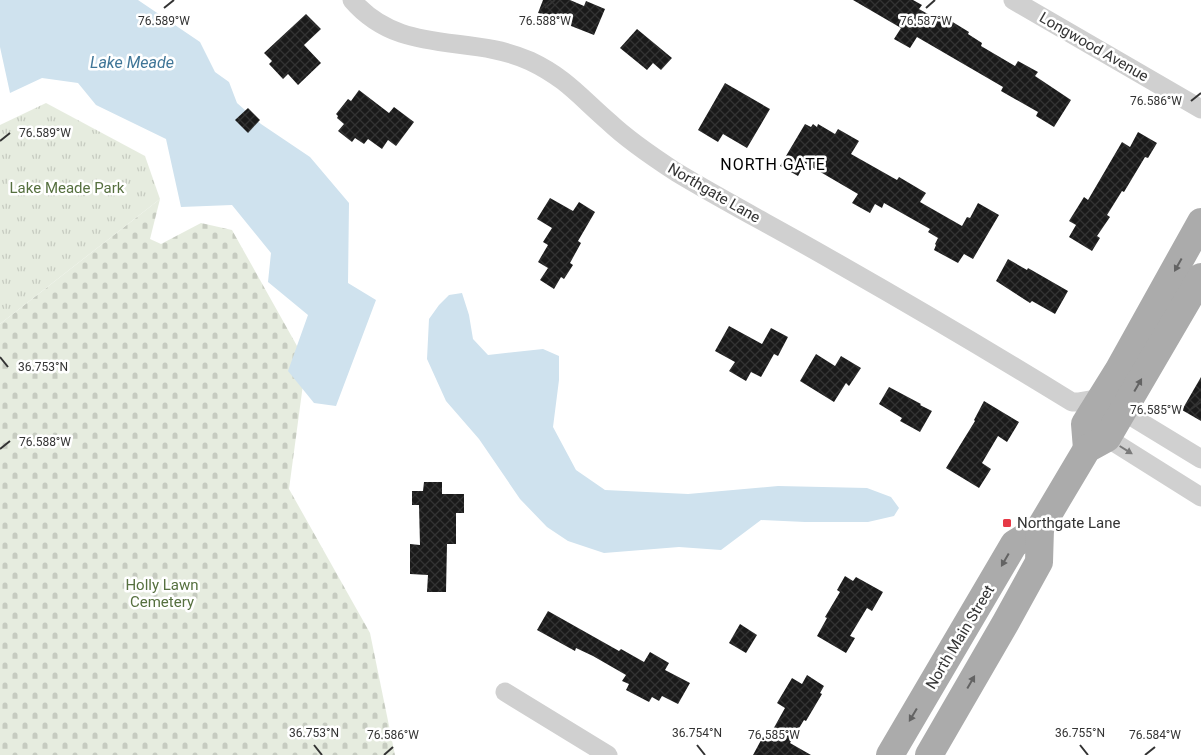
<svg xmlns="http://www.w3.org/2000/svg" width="1201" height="755" viewBox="0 0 1201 755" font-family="Roboto,sans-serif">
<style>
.cemetery{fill:url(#cemetery-stones)}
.park{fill:url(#park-tufts)}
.water{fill:#cfe2ee}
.building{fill:url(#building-cross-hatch)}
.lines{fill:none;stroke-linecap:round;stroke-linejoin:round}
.minor{stroke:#d0d0d0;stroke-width:19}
.primary{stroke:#ababab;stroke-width:28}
.oneway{fill:#636363}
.oneway2{fill:#7a7a7a}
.ticks{fill:none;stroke:#333;stroke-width:2}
.poi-dot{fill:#e63946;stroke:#fff;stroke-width:2}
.labels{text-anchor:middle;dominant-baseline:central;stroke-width:5;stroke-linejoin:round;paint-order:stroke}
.street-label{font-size:15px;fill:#333;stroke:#fff}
.park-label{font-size:15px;fill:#56703f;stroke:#fff}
.poi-label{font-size:15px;fill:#333;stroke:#fff;text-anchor:start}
.water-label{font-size:16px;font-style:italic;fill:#3f7597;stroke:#fff}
.neighbourhood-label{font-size:16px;letter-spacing:1px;fill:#000;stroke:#fff}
.ticks-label{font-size:12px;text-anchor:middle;fill:#333;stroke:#fff;stroke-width:5;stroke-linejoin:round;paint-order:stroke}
</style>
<defs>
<pattern id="cemetery-stones" width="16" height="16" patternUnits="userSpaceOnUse" patternTransform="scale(1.25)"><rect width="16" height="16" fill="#e6ecdf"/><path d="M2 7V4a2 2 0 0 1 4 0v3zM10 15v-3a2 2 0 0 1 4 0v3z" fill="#c6cbc0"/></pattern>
<pattern id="park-tufts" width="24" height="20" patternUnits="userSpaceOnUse" patternTransform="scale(1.25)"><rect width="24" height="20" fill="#e6ecdf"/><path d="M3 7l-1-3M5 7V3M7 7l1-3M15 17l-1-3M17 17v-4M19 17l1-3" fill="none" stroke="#c6cbc0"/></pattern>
<pattern id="building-cross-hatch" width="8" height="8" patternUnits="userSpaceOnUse" patternTransform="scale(1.25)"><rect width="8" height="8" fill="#1a1a1a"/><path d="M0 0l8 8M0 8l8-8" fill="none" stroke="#333"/></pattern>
</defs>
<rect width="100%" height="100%" fill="#fff"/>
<path class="cemetery" d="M160,199L150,239L161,244L201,223L232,230L306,362L289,489L370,633L395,755H0V324Z"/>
<path class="park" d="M46,103L145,156L160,199L0,324V125Z"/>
<g class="water">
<path d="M0,0H138L200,42L215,72L229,82L237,103L261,124L310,157L349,203L348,283L376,300L336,406L314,403L288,371L308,315L268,282L271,253L232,205L181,207L166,139L96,105L78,83L42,78L10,93L0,47Z"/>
<path d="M462,293L469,315L473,339L488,355L543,349L559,356V380L553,427L576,470L605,490L688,494L778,486L867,488L891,497L899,508L894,516L868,522H805L761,520L721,550L679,547L604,553L568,541L547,527L520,499L479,439L446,401L427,359L429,319L439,305L449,295Z"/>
</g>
<g class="building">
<path d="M543,0H570L584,6L586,1L605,9L594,35L538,13Z"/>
<path d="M853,0H913L922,5L919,9L949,26L951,21L969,32L968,34L982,43L981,46L1015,66L1018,61L1038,72L1035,76L1071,100L1054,127L1036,116L1038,112L1001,91L1003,87L917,37L910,48L894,39L901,28Z"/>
<path d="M306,14L321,29L304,45L321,63L298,85L288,74L283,79L269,64L272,61L264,53Z"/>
<path d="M637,29L672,58L661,70L653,63L647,70L620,48Z"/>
<path d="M725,83L770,109L747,148L723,134L718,142L698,130Z"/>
<path d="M359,90L389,113L394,107L414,122L396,146L388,140L382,149L368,139L364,144L355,138L352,142L338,131L344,124L337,118L338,116L336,114L348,99L351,101Z"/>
<path d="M248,108L260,120L248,133L235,120Z"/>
<path d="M805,124L811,127L813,124L817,127L818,124L835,134L838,129L859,141L851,154L897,180L899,177L926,193L920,202L962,226L967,217L970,218L978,203L999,215L973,259L964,254L958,263L934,250L936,245L935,244L938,238L928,232L930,229L884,203L882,208L875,204L870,213L852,203L858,194L805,163L798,176L780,166Z"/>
<path d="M1138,132L1157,143L1148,158L1145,157L1124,192L1122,191L1107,215L1110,217L1097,236L1100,238L1092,251L1069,237L1076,225L1069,221L1084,197L1088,200L1122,142L1130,147Z"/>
<path d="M550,198L573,211L579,202L595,212L578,241L581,243L570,263L573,265L564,279L561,277L554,289L540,280L548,268L538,262L548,245L543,242L552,228L537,219Z"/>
<path d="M1008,259L1027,270L1028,268L1068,291L1055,314L1032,301L1030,303L996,281Z"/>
<path d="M729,326L762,344L771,328L788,337L778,356L774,354L761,377L751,372L746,381L729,371L735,362L715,351Z"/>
<path d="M816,354L835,366L841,356L861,368L849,386L846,383L834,402L800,381Z"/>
<path d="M1201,377V421L1182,410Z"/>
<path d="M889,387L921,404L920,405L932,411L920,432L900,421L902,418L879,404Z"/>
<path d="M984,401L1019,422L1007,442L998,436L982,463L991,469L979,488L946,468L975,421L974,420Z"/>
<path d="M424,482H442V494H464V513H456V544H447L446,592H427L428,575L410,574V544L420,545L419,505H412V491H423Z"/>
<path d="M845,576L853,581L856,577L883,592L872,611L867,608L850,636L855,638L846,653L817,636L827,618L825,617L840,592L837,590Z"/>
<path d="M548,611L619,651L621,649L644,662L650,652L669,663L665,670L690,683L678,704L662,696L659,701L652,697L649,702L626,690L629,684L622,681L626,675L593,656L576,648L575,651L537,630Z"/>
<path d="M740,624L757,635L746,653L729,643Z"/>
<path d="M807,675L824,686L820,693L822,694L806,721L804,720L790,743L811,755H753L766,731L771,733L785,708L777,703L792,678L802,684Z"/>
</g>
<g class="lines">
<g class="minor">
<path d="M352,0C401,57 469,33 530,61C566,78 580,97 609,122C629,141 653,157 676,172C729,204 784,232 837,263C916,308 994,354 1072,402H1078L1101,398L1201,459"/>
<path d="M1013,0L1201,109"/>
<path d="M1096,431L1201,497"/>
<path d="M505,692L608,755"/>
</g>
<g class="primary">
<path d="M1087,449L1085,424L1118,371L1201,222"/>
<path d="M890,755L1014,544L1040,528L1087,449L1107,438L1201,277"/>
<path d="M929,755L1006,622L1039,562L1040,528"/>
</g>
</g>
<defs><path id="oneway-solid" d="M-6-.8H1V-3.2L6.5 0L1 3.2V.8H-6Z" transform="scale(1.25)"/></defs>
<g class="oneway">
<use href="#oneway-solid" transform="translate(1178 265) rotate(119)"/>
<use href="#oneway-solid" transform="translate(1138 385) rotate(-60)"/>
<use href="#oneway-solid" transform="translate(1005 560) rotate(120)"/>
<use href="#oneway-solid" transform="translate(971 682) rotate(-60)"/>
<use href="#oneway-solid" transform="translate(913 715) rotate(121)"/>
</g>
<use class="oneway2" href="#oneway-solid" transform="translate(1126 450) rotate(32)"/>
<path class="ticks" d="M164,8L174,0M545,8L555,0M926,8L935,0M1191,101L1201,93M0,141L10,133M0,357L8,367M1191,409L1201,402M0,449L10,441M314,745L322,755M697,745L705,755M1080,745L1088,755M384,755L393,747M764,755L774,747M1145,755L1155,747"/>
<rect class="poi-dot" x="1002" y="518" width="10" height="10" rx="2.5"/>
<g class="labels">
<g class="street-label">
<text transform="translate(1094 47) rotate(30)">Longwood Avenue</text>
<text transform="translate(714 193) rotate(30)">Northgate Lane</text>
<text transform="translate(960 637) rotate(-59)">North Main Street</text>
</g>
<g class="park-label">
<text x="67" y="188">Lake Meade Park</text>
<text x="162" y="585">Holly Lawn<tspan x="162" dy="17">Cemetery</tspan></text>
</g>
<g class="poi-label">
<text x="1017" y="523">Northgate Lane</text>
</g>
<g class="water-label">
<text x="132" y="62">Lake Meade</text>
</g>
<g class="neighbourhood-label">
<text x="773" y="164">NORTH GATE</text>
</g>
</g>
<g class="ticks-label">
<text x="926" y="25">76.587°W</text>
<text x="164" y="25">76.589°W</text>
<text x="545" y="25">76.588°W</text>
<text x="1156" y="105">76.586°W</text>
<text x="45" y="137">76.589°W</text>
<text x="43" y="371">36.753°N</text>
<text x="1156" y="414">76.585°W</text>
<text x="45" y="446">76.588°W</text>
<text x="314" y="737">36.753°N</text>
<text x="697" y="737">36.754°N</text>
<text x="1080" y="737">36.755°N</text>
<text x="393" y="739">76.586°W</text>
<text x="774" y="739">76.585°W</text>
<text x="1155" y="739">76.584°W</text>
</g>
</svg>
